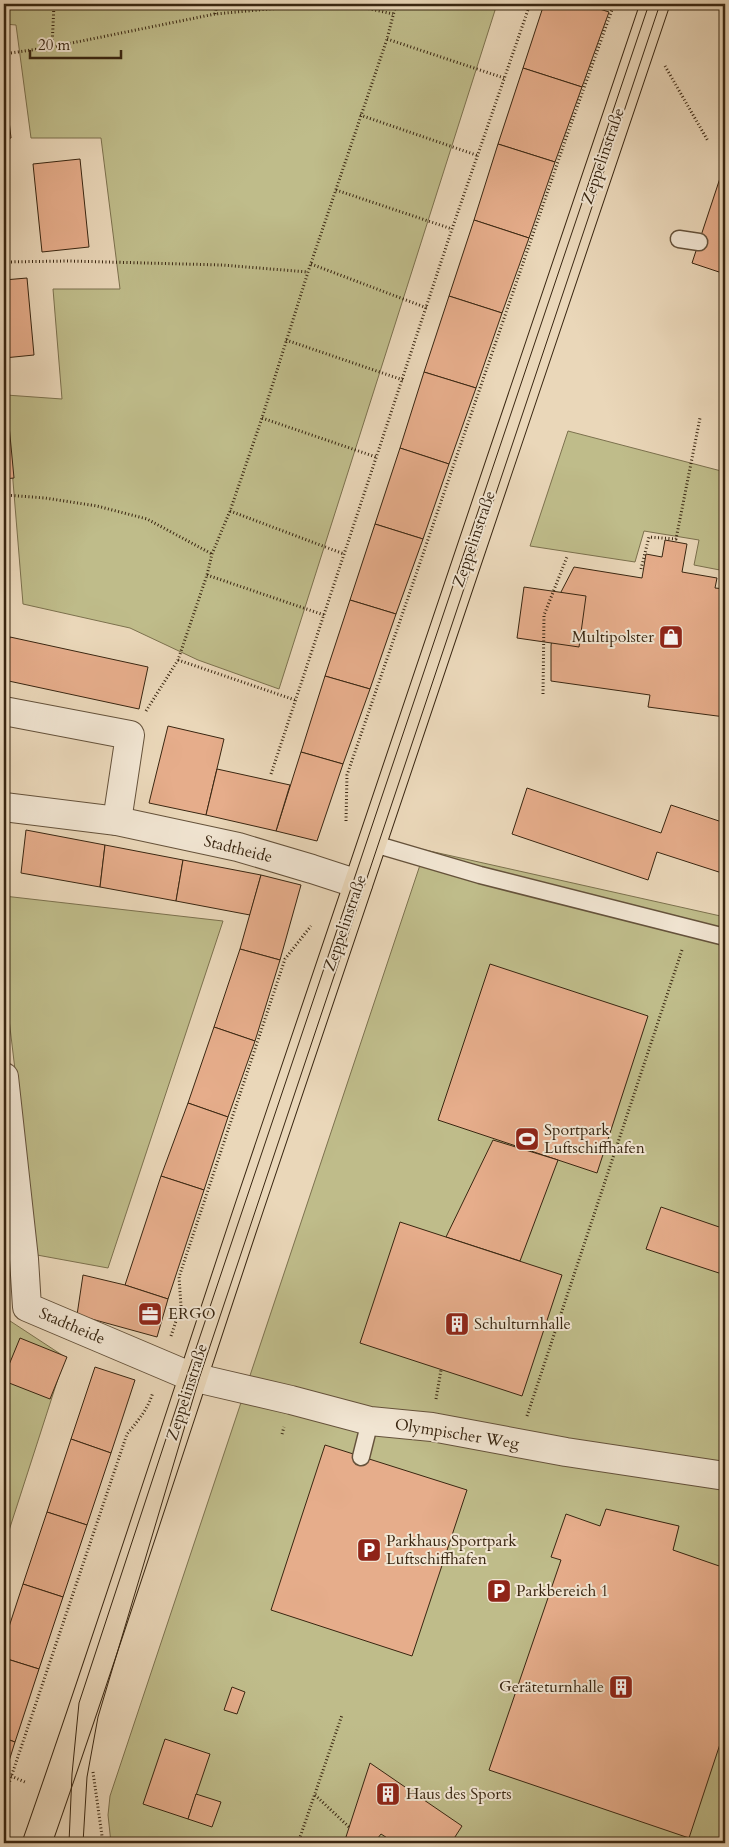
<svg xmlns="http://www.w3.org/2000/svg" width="729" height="1847" viewBox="0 0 729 1847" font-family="Cardo,serif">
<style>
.green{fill:#bfbc8a;stroke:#7c714e}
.building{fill:#e6ad8b;stroke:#392611}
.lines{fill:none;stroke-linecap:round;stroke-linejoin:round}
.service-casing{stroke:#65523b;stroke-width:19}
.minor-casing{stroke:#65523b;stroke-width:30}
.primary-casing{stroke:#392611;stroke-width:30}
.path{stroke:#392611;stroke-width:3;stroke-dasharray:1 2.5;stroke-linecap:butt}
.service{stroke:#f1e5d2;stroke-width:16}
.minor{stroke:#f1e5d2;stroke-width:28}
.primary{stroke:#ead7b9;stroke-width:28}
.tram{stroke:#392611;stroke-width:1}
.labels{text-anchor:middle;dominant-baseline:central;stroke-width:4;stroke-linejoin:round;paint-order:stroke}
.street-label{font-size:16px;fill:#392611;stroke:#f1e5d2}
.poi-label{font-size:16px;fill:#392611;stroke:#f1e5d2;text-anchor:start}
</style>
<rect width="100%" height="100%" fill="#ead7b9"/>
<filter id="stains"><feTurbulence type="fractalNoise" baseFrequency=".004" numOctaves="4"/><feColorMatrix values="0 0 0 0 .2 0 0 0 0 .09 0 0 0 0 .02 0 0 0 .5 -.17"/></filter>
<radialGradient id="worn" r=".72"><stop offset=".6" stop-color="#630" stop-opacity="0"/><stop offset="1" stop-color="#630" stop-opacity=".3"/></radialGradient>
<g class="green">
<path d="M4,4H497L279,689L198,660L130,628L23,604L6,395L62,399L53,289H120L101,138H31L16,25L4,24Z"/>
<path d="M568,431L725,472V571L694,565L699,540L644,531L635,562L530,546Z"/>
<path d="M425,850L725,917V1843H111L108,1815L110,1796Z"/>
<path d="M4,896L223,921L108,1268L37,1255L4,977Z"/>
<path d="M4,1317L65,1357L4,1546Z"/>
</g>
<g class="building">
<path d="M544,4H584L609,12L582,87L523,68Z"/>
<path d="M523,68L582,87L555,162L498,144Z"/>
<path d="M4,76L11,138L4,139Z"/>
<path d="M498,144L555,162L529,238L474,220Z"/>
<path d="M80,159L89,247L42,252L33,164Z"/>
<path d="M725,163V274L692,263Z"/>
<path d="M474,220L529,238L502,313L449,296Z"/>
<path d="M27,278L34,355L4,358V280Z"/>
<path d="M449,296L502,313L476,388L424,372Z"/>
<path d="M4,372L14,478L4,479Z"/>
<path d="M424,372L476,388L449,464L400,448Z"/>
<path d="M400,448L449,464L423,539L375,524Z"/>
<path d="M375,524L423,539L396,614L350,600Z"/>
<path d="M665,540L687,544L682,572L717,578L715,588L725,589V717L648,707L650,695L551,681V646L554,616L561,592L574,567L642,578L646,554L662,557Z"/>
<path d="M524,587L586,596L579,647L517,638Z"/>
<path d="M350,600L396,614L370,689L325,676Z"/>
<path d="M10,637L148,667L139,709L4,680V665Z"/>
<path d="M325,676L370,689L343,764L301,752Z"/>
<path d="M168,726L224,739L206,815L149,803Z"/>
<path d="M301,752L343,764L317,841L276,831Z"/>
<path d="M217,769L290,785L276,831L206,815Z"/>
<path d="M527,788L661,833L671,805L725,823V874L657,852L648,880L512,834Z"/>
<path d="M26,830L105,845L100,887L21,873Z"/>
<path d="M105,845L183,860L176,901L100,887Z"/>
<path d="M183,860L261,875L250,915L176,901Z"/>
<path d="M261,875L301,885L280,960L240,949Z"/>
<path d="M240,949L280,960L255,1041L214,1027Z"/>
<path d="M490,964L648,1016L597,1173L438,1120Z"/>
<path d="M214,1027L255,1041L228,1117L188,1103Z"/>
<path d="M188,1103L228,1117L204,1190L161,1176Z"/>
<path d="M493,1140L558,1160L520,1261L446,1237Z"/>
<path d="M161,1176L204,1190L168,1299L125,1285Z"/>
<path d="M661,1207L725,1229V1275L646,1249Z"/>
<path d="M400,1222L562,1275L522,1396L360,1343Z"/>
<path d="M83,1275L125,1285L168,1299L157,1337L77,1315Z"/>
<path d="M20,1338L67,1357L50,1399L4,1381V1377Z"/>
<path d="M95,1367L135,1380L111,1453L71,1439Z"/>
<path d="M71,1439L111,1453L87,1525L47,1512Z"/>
<path d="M325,1445L467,1490L412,1656L271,1610Z"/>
<path d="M606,1509L679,1526L673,1550L725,1568V1729L689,1838L489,1770L561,1560L551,1557L566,1514L600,1526Z"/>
<path d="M47,1512L87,1525L63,1597L23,1584Z"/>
<path d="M23,1584L63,1597L39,1669L4,1658V1642Z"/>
<path d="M4,1658L39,1669L15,1742L4,1738Z"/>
<path d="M232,1687L245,1692L237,1714L224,1710Z"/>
<path d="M4,1738L15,1742L4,1777Z"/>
<path d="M165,1739L210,1754L188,1819L143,1804Z"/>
<path d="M370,1763L462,1826L453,1840L458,1843H395L381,1834L374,1843H344Z"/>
<path d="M196,1794L221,1802L212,1827L188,1819Z"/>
</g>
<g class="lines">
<defs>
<g id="service">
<path d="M679,239L699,242"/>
<path d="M371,843L480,875L725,937"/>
<path d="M361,1457L370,1421"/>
</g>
<g id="minor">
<path d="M4,711L130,735L117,821"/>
<path d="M4,807L117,821L238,847L312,869L358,884"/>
<path d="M4,1077L24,1259L27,1307L192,1377L291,1400L370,1421L432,1427L566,1452L725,1476"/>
</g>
<path id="primary" d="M37,1843C111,1632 179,1418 250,1205C384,804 520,404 655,4"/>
</defs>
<use href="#service" class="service-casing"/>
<use href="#minor" class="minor-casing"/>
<use href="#primary" class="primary-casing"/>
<g class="path">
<path d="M348,4L393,14"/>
<path d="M215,14L217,4"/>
<path d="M387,39L504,78"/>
<path d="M52,47L54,4"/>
<path d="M4,54L52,47L215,14L323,4"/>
<path d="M665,66L708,141"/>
<path d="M360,115L479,156"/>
<path d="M336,190L452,229"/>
<path d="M4,262L69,261L222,265L308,272"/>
<path d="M311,264L427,308"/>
<path d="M286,340L403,380"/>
<path d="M262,418L376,457"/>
<path d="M4,495L45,498L97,506L147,519L212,554"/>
<path d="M230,511L344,554"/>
<path d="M641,569L649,537L676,539L700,418"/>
<path d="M207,575L324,615"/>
<path d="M178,660L295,700"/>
<path d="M543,694L544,615L567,557"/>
<path d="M146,711L178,660L207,575L212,554L230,511L262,418L308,272L387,39L396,4"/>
<path d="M271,774L452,229L530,4"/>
<path d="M346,821L347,775L565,141L614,4"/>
<path d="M171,1336L181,1306L179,1277L285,959L311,926"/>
<path d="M436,1399L441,1370"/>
<path d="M527,1416L682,950"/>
<path d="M282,1434L284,1427"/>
<path d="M93,1772L103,1843"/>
<path d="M11,1776L25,1782"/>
<path d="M315,1795L349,1827"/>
<path d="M4,1798L127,1434C138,1421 148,1409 153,1392"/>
<path d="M298,1843L342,1715"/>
</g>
<use href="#service" class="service"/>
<use href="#minor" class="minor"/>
<use href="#primary" class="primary"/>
<g class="tram">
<path d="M69,1843L72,1774L79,1703L187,1375L649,4"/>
<path d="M83,1843L87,1777L98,1717L199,1379L660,4"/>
</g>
</g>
<defs>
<symbol id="shop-square" viewBox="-11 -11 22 22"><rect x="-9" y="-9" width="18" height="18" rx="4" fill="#8f2418" stroke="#f1e5d2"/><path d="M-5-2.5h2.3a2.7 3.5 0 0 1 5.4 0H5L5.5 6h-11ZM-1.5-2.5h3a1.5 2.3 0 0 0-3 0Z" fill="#fff"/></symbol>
<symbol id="stadium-square" viewBox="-11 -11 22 22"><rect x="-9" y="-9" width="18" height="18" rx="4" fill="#8f2418" stroke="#f1e5d2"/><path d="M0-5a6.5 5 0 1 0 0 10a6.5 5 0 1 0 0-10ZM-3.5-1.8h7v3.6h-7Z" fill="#fff"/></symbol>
<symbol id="office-square" viewBox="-11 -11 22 22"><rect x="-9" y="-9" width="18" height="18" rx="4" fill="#8f2418" stroke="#f1e5d2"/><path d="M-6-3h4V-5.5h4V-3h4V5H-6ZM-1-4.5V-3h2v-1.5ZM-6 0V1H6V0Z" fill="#fff"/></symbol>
<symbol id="building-square" viewBox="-11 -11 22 22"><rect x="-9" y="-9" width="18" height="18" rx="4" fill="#8f2418" stroke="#f1e5d2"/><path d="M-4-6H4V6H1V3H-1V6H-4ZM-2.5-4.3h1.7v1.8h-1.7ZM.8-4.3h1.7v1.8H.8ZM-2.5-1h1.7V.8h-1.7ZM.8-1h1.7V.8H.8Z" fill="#fff"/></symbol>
<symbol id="parking-square" viewBox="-11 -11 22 22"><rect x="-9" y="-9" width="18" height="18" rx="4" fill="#8f2418" stroke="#f1e5d2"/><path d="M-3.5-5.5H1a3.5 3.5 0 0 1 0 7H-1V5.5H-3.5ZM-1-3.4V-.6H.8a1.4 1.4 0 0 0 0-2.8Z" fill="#fff"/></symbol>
</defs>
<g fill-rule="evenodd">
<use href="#shop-square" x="657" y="623" width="28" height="28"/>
<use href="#stadium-square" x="513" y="1125" width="28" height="28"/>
<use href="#office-square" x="136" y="1300" width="28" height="28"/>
<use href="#building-square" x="443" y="1310" width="28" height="28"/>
<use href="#parking-square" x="355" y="1536" width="28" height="28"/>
<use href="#parking-square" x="485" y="1577" width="28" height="28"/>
<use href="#building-square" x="607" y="1673" width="28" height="28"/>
<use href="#building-square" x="374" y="1780" width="28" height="28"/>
</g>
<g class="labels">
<g class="street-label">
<text transform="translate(603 156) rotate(-71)">Zeppelinstraße</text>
<text transform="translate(474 539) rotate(-71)">Zeppelinstraße</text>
<text transform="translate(238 849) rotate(14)">Stadtheide</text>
<text transform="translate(345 923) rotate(-71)">Zeppelinstraße</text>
<text transform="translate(72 1326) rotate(23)">Stadtheide</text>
<text transform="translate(187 1392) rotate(-72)">Zeppelinstraße</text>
<text transform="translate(457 1434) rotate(9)">Olympischer Weg</text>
</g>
<g class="poi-label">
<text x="654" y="637" text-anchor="end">Multipolster</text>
<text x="544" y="1130">Sportpark<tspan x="544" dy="18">Luftschiffhafen</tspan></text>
<text x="168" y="1314">ERGO</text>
<text x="474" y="1324">Schulturnhalle</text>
<text x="386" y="1541">Parkhaus Sportpark<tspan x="386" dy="18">Luftschiffhafen</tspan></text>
<text x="516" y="1591">Parkbereich 1</text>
<text x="604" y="1687" text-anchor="end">Geräteturnhalle</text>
<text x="406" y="1794">Haus des Sports</text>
</g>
</g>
<rect width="729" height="1847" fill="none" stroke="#ead7b9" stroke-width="20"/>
<rect x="5" y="5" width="719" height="1837" fill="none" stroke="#392611" stroke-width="2.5"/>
<rect x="10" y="10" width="709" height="1827" fill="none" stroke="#392611"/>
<path d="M30 50v8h91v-8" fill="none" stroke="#392611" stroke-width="2.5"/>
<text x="38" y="50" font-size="15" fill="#392611" stroke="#f1e5d2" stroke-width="4" paint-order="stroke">20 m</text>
<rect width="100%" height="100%" filter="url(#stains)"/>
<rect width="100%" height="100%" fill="url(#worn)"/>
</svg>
